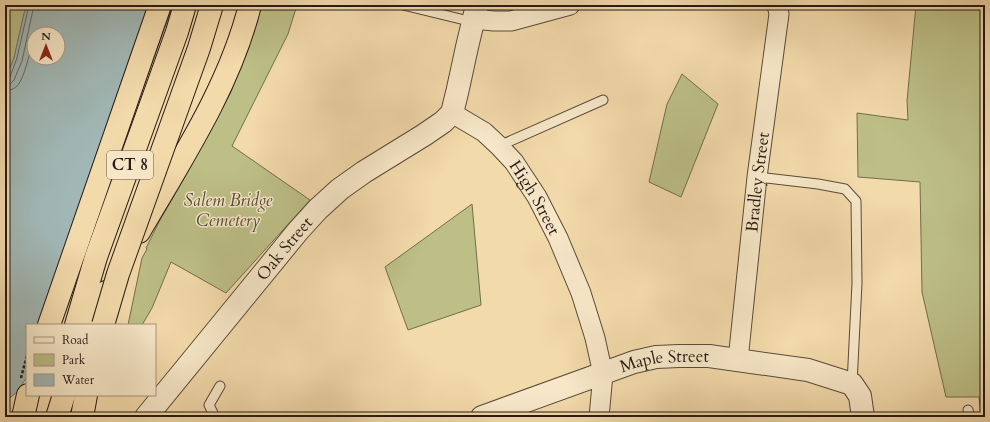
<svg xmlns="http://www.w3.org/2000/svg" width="990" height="422" viewBox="0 0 990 422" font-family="Cardo,serif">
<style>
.green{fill:#bdbf87;stroke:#716d4e}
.water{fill:#a1b7b5;stroke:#6f7975;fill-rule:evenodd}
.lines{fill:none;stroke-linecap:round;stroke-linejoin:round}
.shore{stroke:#636965;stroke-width:1}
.service-casing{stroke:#584b3a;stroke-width:11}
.minor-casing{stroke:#584b3a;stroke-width:21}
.tertiary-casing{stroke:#584b3a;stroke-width:24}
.motorway-casing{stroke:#251b15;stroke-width:24}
.path{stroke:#251b15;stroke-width:2.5;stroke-dasharray:3 2;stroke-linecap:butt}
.service{stroke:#f7e7c8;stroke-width:9}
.minor{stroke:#f7e7c8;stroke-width:19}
.tertiary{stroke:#f7e7c8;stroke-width:22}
.motorway{stroke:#f3daab;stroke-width:22}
.motorway-bridge-casing{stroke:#251b15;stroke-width:24;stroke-linecap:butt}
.motorway-bridge{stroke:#f3daab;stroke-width:22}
.labels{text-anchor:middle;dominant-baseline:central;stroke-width:3;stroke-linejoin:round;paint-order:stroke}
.shield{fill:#f7e7c8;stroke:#64584b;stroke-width:1}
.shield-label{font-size:16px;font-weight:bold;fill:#251b15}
.street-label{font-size:17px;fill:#251b15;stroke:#f7e7c8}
.park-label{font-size:17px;font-style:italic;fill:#534c37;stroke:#f7e7c8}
</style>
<rect width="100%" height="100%" fill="#f3daab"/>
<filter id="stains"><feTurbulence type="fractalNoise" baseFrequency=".005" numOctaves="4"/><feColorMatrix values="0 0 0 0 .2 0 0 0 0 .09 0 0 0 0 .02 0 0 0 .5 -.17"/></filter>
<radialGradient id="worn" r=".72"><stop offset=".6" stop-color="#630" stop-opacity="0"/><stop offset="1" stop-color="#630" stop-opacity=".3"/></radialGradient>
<g class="green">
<path d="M5,5H26L14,58L5,78Z"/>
<path d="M261,5H297L288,34L232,146L310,200L226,293L171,262L152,308L142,325H128L142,258L147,249L146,248L160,220L185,177L230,94Z"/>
<path d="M916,5H985V417H981L979,397H946L922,292L920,182L858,177L857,113L908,120L907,101Z"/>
<path d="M682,74L718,104L681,197L649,182L667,104Z"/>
<path d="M472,204L481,305L408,330L385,267Z"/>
</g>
<path class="water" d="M26,5H173L112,174L51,325H27V377L17,392L5,402V80L14,58ZM34,34H58V58H34Z"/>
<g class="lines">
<g class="shore">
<path d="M5,79H8L10,77L17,58L29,5"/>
<path d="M5,85L10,84L14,80L22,61L34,5"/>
<path d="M5,91C9,90 13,90 17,86C25,78 31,47 34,35"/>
</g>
<defs>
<g id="service">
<path d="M403,5L473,22"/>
<path d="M499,146L603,100"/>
<path d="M757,177L818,184L845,189L856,201L857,283L852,384"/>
<path d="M968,410L970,417"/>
<path d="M215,417L209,405L220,386"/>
</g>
<g id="minor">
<path d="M473,19L494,21H511L570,5"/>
<path id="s1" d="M452,113L484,132L499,146L514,162L537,197L558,238L581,293L595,338L603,374L599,417"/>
<path id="s2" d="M738,360L757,177L779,14L777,5"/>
</g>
<g id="tertiary">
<path id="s3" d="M146,417L298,231L318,209L340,189L364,172L424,135L443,122L452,113L457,93L467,47L477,5"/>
<path id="s4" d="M482,417L634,362L656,357L679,356H709L808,370L852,384L860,396L863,417"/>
</g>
<g id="motorway">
<path d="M139,232C181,160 230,86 250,5"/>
<path d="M49,325L160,5"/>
<path d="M76,325L96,257L177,32L185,5"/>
<path d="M91,325L106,292"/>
<path d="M23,417L28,395"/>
<path d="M57,417L64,395"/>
<path d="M82,417L86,395"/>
</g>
</defs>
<use href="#service" class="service-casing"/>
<use href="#minor" class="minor-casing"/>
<use href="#tertiary" class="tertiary-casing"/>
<use href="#motorway" class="motorway-casing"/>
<path class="path" d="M21,378L27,355"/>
<use href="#service" class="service"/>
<use href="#minor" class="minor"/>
<use href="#tertiary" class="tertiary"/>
<use href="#motorway" class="motorway"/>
<defs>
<path id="motorway-bridge" d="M103,325L118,274L199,48L212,5"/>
</defs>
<use href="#motorway-bridge" class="motorway-bridge-casing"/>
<use href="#motorway-bridge" class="motorway-bridge"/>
</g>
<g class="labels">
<rect class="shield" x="107" y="151" width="46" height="28" rx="3"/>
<g class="shield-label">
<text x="130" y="165">CT 8</text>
</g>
<g class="street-label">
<text stroke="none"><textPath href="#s2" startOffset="179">Bradley Street</textPath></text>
<text stroke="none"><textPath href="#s1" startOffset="121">High Street</textPath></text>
<text stroke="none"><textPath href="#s3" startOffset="218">Oak Street</textPath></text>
<text stroke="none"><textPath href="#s4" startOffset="192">Maple Street</textPath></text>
</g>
<g class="park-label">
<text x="228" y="200">Salem Bridge<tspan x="228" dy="20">Cemetery</tspan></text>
</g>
</g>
<rect width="990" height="422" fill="none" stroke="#f3daab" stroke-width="20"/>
<rect x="6" y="6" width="978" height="410" fill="none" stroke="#251b15" stroke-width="2"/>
<rect x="10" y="10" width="970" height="402" fill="none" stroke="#251b15"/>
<rect x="26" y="324" width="130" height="72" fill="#f7e7c8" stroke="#a39580"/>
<rect x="34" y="337" width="20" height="6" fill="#f7e7c8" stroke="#a39580"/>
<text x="62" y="344" font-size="12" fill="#251b15">Road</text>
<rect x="34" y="354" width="20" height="12" fill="#bdbf87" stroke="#a39580"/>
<text x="62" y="364" font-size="12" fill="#251b15">Park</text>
<rect x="34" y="374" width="20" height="12" fill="#a1b7b5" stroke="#a39580"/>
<text x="62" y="384" font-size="12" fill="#251b15">Water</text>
<g transform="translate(46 46)"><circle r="19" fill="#f7e7c8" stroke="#a39580"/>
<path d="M0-3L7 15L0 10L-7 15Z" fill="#8f2418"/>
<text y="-6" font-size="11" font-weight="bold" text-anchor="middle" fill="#251b15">N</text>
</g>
<rect width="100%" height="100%" filter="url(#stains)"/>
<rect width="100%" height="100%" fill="url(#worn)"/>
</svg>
